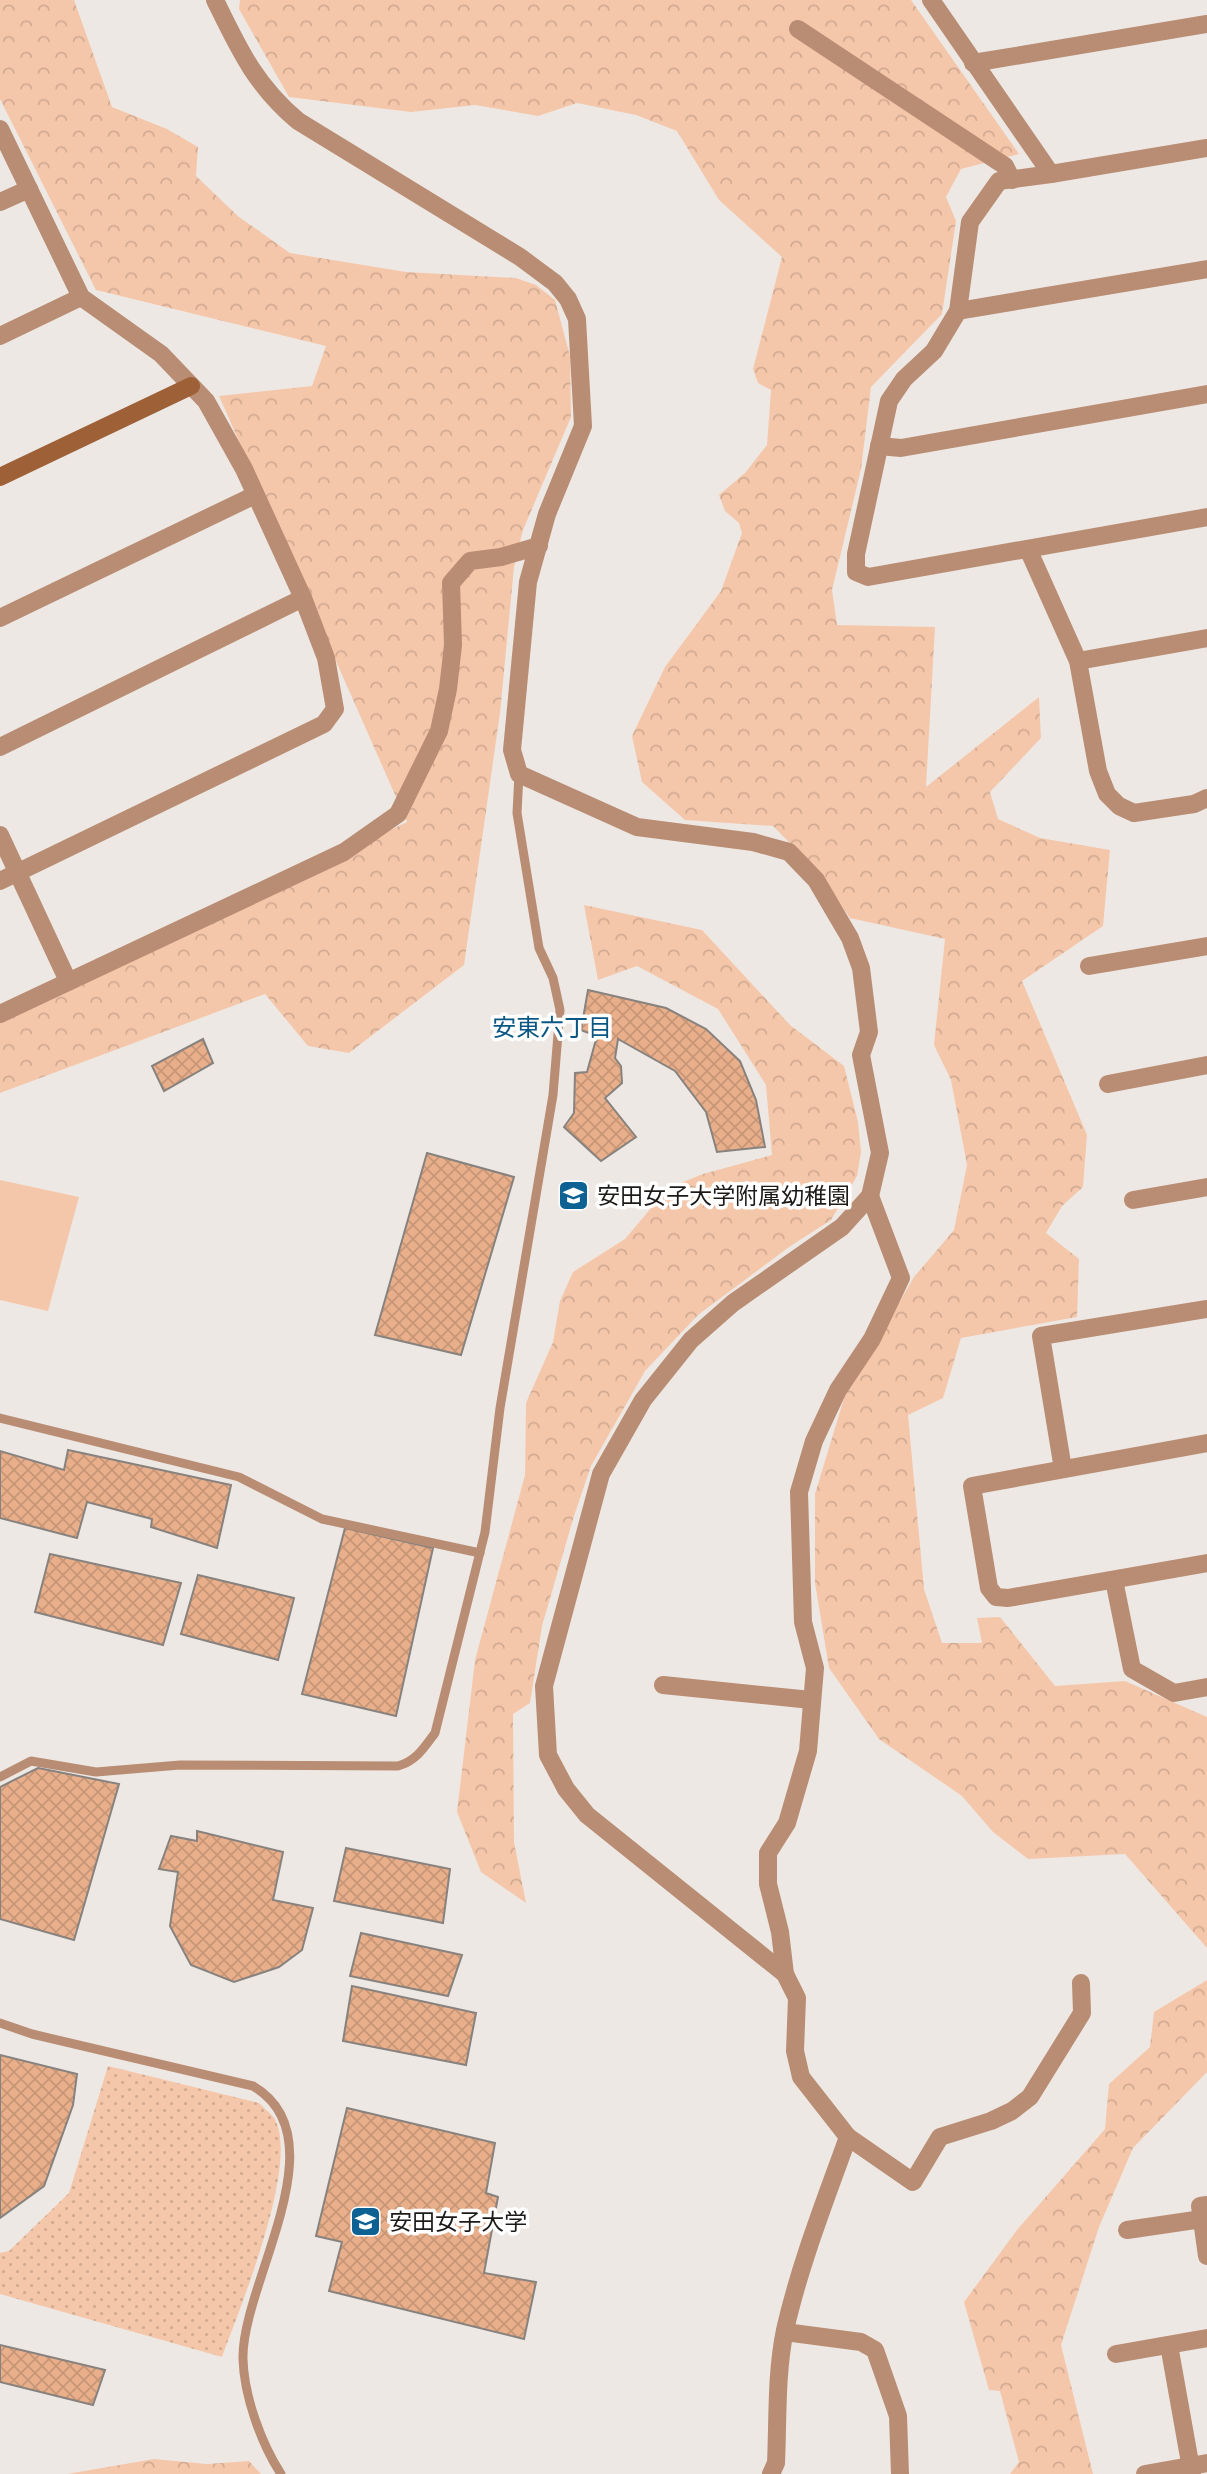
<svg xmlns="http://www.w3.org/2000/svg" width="1207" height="2474" viewBox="0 0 1207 2474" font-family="'DejaVu Sans','Noto Sans JP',sans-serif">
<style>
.grass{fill:url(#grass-dots)}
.forest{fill:url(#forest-crowns)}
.garden{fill:#f5c7aa}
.building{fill:url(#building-cross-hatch);stroke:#88827e;stroke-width:2}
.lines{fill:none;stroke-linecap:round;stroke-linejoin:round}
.lane{stroke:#b98d73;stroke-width:9}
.street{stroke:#b98d73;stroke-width:18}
.secondary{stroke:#9d6037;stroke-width:18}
.labels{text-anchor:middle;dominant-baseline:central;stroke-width:7;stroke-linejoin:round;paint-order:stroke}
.poi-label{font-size:23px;fill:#1c1a18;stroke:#fff;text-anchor:start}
.neighbourhood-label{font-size:24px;fill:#0b5784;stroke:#fff}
</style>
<defs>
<pattern id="grass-dots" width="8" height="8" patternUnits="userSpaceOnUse" patternTransform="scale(1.75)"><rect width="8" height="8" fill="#f5c7aa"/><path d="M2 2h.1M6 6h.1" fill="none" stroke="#d1aa92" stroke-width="1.8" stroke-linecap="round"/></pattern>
<pattern id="forest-crowns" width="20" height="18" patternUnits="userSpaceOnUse" patternTransform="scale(1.75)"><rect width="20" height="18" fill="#f5c7aa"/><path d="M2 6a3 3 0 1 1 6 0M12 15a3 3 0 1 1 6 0" fill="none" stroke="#d1aa92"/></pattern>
<pattern id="building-cross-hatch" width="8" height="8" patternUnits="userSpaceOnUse" patternTransform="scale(1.75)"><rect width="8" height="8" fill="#e9af8b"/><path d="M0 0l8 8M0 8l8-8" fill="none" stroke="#c79677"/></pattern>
</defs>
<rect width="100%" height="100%" fill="#eee8e4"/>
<path class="grass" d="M108,2066L259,2103C263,2107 270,2113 274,2118C301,2162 239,2310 222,2357L0,2294V2253L9,2251L69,2193Z"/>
<g class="forest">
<path d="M0,0H74L112,107L167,129L198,147L196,176L239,217L290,253L406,272L516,278L536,285L555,300L570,356L571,417L523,530L514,567L500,713L464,965L349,1053L308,1046L265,994L0,1093V1023L407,822L219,396L312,386L326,346L96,290L0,99Z"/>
<path d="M240,0H911L1019,154L961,169L946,197L956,221L942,314L871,387L861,469L832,590L837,625L935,627L926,787L1039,697L1041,738L990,792L998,819L1040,838L1110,850L1103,926L1022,981L1087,1135L1083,1187L1062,1206L1046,1233L1079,1259L1077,1317L961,1338L943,1398L908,1415L924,1589L942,1643H982L977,1618L1000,1617L1055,1686L1125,1681L1207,1717V1948L1125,1854L1028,1859L993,1832L962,1796L879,1739L829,1668L815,1583V1494L845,1395L914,1277L954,1230L967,1165L951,1080L934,1045L945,939L850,918L816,870L773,826L685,820L642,782L632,736L665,667L721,591L742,533L739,523L725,511L719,495L745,473L767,445L771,390L758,383L753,369L782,257L719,200L677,131L636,115L577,103L538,116L475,105L411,112L289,97L239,9Z"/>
<path d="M584,905L702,930L790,1025L844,1066L858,1122L861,1152L857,1176L831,1220L789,1247L698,1315L645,1371L591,1466L574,1516L542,1626L530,1703L513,1714L514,1842L526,1903L481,1872L457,1812L475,1660L525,1475L526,1403L553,1342L560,1301L573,1272L625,1239L668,1188L703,1174L772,1155L766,1085L718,1009L637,966L598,980Z"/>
<path d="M1207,1980V2072L1133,2148L1099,2227L1061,2345L1093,2474H1010L1019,2462L1000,2391L989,2390L964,2302L1017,2230L1105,2129L1109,2084L1150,2047L1154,2012Z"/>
<path d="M154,2459L207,2464L249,2461L261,2474H67Z"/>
</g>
<path class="garden" d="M0,1180L79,1197L48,1311L0,1300Z"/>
<g class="building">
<path d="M588,990L666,1008L706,1029L740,1061L756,1100L765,1147L717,1152L706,1112L675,1071L618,1039L615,1058L621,1066L622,1083L605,1098L636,1137L601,1161L564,1127L574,1113L575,1073L587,1072L597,1036L581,1030Z"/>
<path d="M203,1039L213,1063L164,1091L152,1066Z"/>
<path d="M427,1153L514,1177L461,1355L375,1335Z"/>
<path d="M68,1450L231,1485L217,1548L151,1527L152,1519L87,1502L77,1538L0,1518V1451L64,1470Z"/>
<path d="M345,1528L433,1548L396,1716L302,1694Z"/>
<path d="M50,1554L181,1583L163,1645L35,1612Z"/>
<path d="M198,1575L294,1598L278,1660L181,1634Z"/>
<path d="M38,1768L119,1784L74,1940L0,1919V1787Z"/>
<path d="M197,1831L283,1852L273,1900L313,1908L302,1950L279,1967L234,1982L191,1965L170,1926L178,1872L159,1869L171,1836L197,1841Z"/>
<path d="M346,1848L450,1869L443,1923L334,1901Z"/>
<path d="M361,1933L462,1955L448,1996L350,1976Z"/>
<path d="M352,1986L476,2013L466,2065L343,2041Z"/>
<path d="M0,2055L77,2074L73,2105L44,2186L0,2218Z"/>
<path d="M347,2108L495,2143L486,2193L498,2197L484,2273L536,2282L524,2339L329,2291L342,2242L316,2236Z"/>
<path d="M0,2345L105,2370L93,2405L0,2382Z"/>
</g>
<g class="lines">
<g class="lane">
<path d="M0,1418L239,1477L322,1519L480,1553"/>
<path d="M0,1777L31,1761L96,1772L180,1765L398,1766C416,1761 424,1748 435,1733L485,1532L500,1408L553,1095L560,1010L553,978L539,948L517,813L519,774"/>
<path d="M0,2023L32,2034L253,2086C342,2138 241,2284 243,2359C244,2396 261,2443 281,2474"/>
</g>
<g class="street">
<path d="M215,0C239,49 255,85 298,121L520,257L555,283L568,299L577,319L583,426L547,514L528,582L512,750L519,774L637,827L753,842L789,852L816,880L850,938L861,968L869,1032L861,1055L880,1153L870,1196L842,1227L733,1303L691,1340L643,1400L601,1474L544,1686L548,1755L566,1789L587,1815L785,1974L797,1998L795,2051L801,2077L848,2137C825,2201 800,2264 785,2330C776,2373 778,2419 776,2463L771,2474"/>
<path d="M931,0L1051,174L999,181L970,222L958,311L934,351L904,379L889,401L856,554V572L868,577L1207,517"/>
<path d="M798,29L1005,166L1012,180"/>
<path d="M973,63L1207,24"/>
<path d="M0,129L81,297L161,354L206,401L244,469L303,598L326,658L335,709L324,724L0,881"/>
<path d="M1051,174L1207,148"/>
<path d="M0,202L29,189"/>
<path d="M958,311L1207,269"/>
<path d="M0,336L81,297"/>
<path d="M879,446L901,448L1207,394"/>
<path d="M1028,549L1078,661L1098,771L1107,794L1119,806L1134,813L1194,804L1207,798"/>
<path d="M0,618L255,495"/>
<path d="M1078,661L1207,638"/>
<path d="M0,747L303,598"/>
<path d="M0,835L68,981"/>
<path d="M1089,966L1207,946"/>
<path d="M0,1014L344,852L398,814L439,731L448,689L453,645L451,583L470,561L501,557L539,546"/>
<path d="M1108,1084L1207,1065"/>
<path d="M1133,1200L1207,1187"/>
<path d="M1207,1443L972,1486L989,1588L996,1597L1008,1598L1207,1563"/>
<path d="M1063,1469L1041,1336L1207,1309"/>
<path d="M1114,1580L1132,1669L1174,1693L1207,1687"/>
<path d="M663,1685L811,1700"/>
<path d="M785,1974L780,1932L768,1884V1853L787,1823L808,1751L815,1668L803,1622L799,1492L814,1441L838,1390L872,1339L901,1278L870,1196"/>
<path d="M848,2137L913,2182L940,2137L991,2121L1012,2111L1030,2097L1082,2013L1081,1983"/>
<path d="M1207,2205L1200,2206L1207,2256"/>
<path d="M1127,2230L1202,2219"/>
<path d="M785,2332L861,2342L875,2350L898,2416L900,2474"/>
<path d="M1169,2345L1192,2474"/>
<path d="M1116,2354L1207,2338"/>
<path d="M1145,2474L1207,2463"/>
</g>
<path class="secondary" d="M0,477L191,386"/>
</g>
<defs>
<symbol id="school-square" viewBox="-11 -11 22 22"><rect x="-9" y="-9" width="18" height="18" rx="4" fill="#0d6293" stroke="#fff"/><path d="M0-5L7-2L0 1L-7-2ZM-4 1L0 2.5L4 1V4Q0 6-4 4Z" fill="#fff"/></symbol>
<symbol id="university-square" viewBox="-11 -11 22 22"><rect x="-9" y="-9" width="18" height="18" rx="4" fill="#0d6293" stroke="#fff"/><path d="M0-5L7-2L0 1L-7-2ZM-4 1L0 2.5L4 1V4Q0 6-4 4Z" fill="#fff"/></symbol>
</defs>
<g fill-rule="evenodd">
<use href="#school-square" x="556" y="1178" width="35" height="35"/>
<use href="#university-square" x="348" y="2204" width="35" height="35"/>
</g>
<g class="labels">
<g class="poi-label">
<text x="597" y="1196">安田女子大学附属幼稚園</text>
<text x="389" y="2222">安田女子大学</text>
</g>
<g class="neighbourhood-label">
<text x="552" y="1028">安東六丁目</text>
</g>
</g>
</svg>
